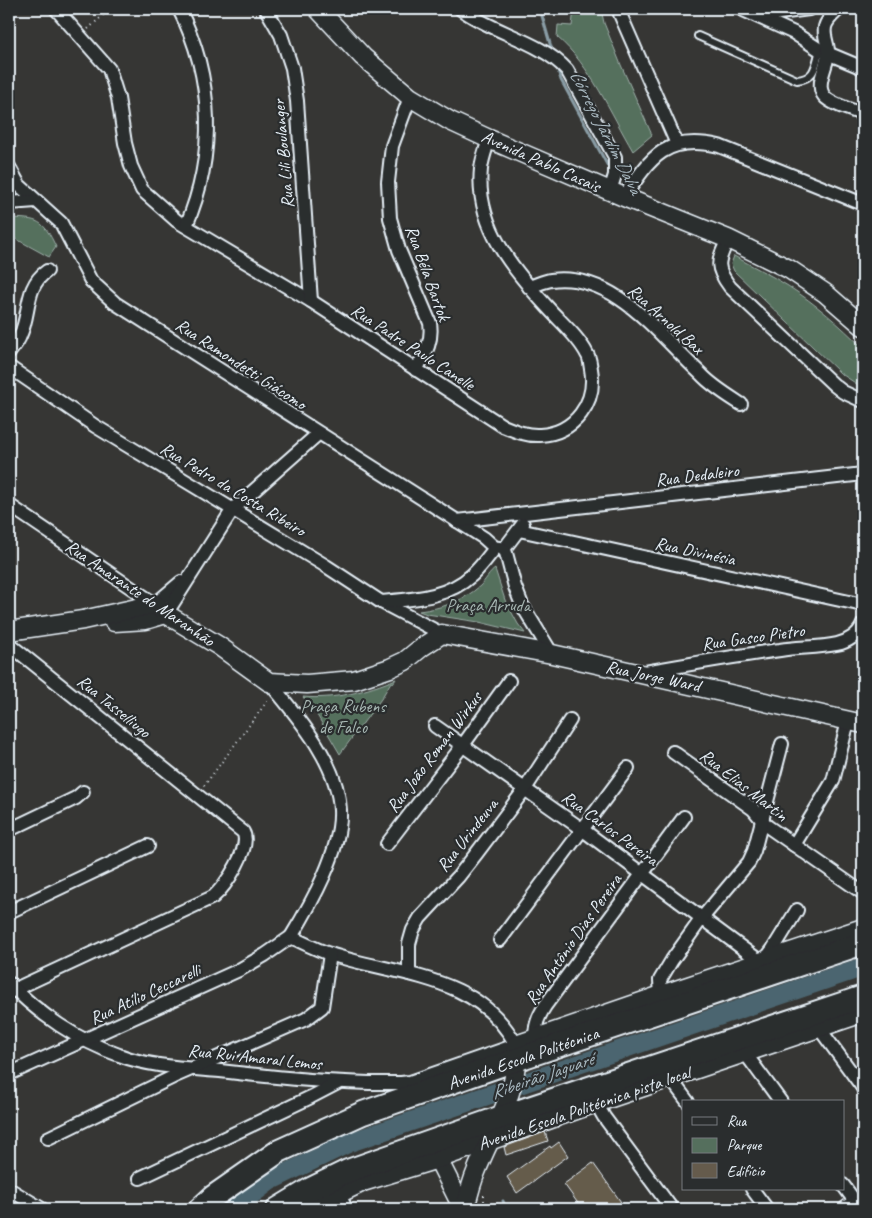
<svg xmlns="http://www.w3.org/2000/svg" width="872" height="1218" viewBox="0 0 872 1218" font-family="Caveat,sans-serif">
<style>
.green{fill:#556f5d;stroke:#9eb0aa}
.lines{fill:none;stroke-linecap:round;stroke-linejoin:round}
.stream{stroke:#8a9da6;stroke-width:3}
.river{stroke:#4b656f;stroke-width:19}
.building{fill:#655b4c;stroke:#e8f1f8}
.lane-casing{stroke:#e8f1f8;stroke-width:10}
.street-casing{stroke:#e8f1f8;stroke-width:16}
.secondary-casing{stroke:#e8f1f8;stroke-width:21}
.highway-casing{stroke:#e8f1f8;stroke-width:26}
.path{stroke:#e8f1f8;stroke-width:2;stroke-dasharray:1 4;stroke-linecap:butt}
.lane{stroke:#2a2d2e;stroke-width:6}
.street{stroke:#2a2d2e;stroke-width:12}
.secondary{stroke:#2a2d2e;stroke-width:18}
.highway{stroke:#2a2d2e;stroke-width:22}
.labels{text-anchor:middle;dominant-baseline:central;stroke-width:4.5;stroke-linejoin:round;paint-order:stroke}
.street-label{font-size:18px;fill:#e8f1f8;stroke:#2a2d2e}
.park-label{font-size:18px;fill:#a6b6b2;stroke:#2a2d2e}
.water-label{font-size:19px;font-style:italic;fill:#a9b9c1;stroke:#2a2d2e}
</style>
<rect width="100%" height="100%" fill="#363634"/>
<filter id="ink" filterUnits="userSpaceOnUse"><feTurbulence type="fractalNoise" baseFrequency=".02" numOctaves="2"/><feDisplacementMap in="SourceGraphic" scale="10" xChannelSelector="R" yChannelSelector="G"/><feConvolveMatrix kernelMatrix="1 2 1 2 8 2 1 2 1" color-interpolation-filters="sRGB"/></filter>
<g filter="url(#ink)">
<g class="green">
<path d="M574,9H601L604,23L621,65L652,135L633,151C610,112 591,66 557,37L558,25L572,26Z"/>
<path d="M9,218C38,219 43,219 56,247L49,257L9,235Z"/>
<path d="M734,256C752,266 771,275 788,286C816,304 840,325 863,348V388L840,373L734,271L731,264Z"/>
<path d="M495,569L505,600L518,624L525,633L479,622L427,614L419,611C442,608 462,602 480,586C485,581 490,572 495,569Z"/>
<path d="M396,679L393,683L391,682L381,699L340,754L314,710L303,697C335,700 367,691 396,679Z"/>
</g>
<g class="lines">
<g class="stream">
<path d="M540,9L553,54"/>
<path d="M557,67L561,80L610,170"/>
<path d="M503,1201L506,1209"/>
</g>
<path class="river" d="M233,1209L270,1181L351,1142L863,967"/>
</g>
<g class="building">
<path d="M545,1132L548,1141L506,1155L504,1147Z"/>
<path d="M559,1142L568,1156L517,1193L507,1177L550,1146L551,1148Z"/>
<path d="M593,1163L621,1202L612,1209H582L564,1184Z"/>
</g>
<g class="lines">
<defs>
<g id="lane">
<path d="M698,36L797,80C816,78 815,66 820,50"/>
<path d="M9,1207L13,1209"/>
</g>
<g id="street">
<path d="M56,9L109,69L118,98L125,143L131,166L142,190L177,221L311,301L503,426C515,431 527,436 540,435C575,433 597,402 591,369C590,364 590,358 587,354C579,338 563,324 551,311C514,271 475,226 481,169C482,159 486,149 489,139"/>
<path d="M179,9C214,77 216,156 186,226"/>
<path d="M266,9L281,35L292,68L297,101L311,301"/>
<path d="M461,9C493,33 541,41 567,70L615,157V175L610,191"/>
<path d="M620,9V14L677,144"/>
<path d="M741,9L794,33L820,50L863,68"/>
<path d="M839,9C834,14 827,19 825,27C823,37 829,45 828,54C827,66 815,85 824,96C830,104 854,111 863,114"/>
<path d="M757,16L809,9"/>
<path d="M410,97L392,146L388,182L390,218L399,250L430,323C433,342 425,354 416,370"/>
<path d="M9,167L19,185L61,223L91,281L115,303L484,538L495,548"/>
<path d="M624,197C651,157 666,134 719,146L863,204"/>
<path d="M9,203L36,201"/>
<path d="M728,239C718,261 714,266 730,287L834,385L843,392L863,401"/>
<path d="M529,287C536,285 544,281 551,280C616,272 659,336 701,374C712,386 727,395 741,404"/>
<path d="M9,353C13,347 18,342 20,336C31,313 24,287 47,271"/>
<path d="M9,367L95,426L326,566L381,602L442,634"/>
<path d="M9,505L155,604L181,582"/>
<path d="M457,521L863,474"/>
<path d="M519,530L863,605"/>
<path d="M504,549L523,524"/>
<path d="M381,602C414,599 447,598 472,575C481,567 488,557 495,548C500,547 503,548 506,553L515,587L522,605L552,654"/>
<path d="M166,614L233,509L318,434"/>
<path d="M9,644L243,832C252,847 225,887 213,897L9,992"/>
<path d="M645,672C690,664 735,656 780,650C799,647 818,648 837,644C847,642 859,635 863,624"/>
<path d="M435,726L583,830L761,962"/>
<path d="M673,752L753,809L767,826L863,893"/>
<path d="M9,830L76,798L83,792"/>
<path d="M387,844L463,745L509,681"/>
<path d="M794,845L833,781L848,721"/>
<path d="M9,912L148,846"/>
<path d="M500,940L628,768"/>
<path d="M764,961L773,949L797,910"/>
<path d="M409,974V944L413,930L420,918L458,877L476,854L525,789L570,720"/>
<path d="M9,983C38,1014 79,1041 119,1055C150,1067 186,1068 220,1071C280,1078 340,1084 401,1083L410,1082L516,1045C479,974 397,976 330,954C317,950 304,943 291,937C311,904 342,850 340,810C338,763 298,717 269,682"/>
<path d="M661,996L660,980L672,960L702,918L749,862L754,851L782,744"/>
<path d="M819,1028L863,1088"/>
<path d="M535,1038C535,1025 538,1017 545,1006L684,817"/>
<path d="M745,1053L781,1102"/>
<path d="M9,1074L239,970L265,955L291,937"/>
<path d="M670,1078L688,1102"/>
<path d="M596,1103L604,1117L672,1209"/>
<path d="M48,1138L173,1077L306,1019L322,1007L330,954"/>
<path d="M140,1178L311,1097L338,1083"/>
<path d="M843,1185L857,1204"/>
<path d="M9,1189L42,1209"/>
<path d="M752,1189L767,1209"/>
<path d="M339,1194L346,1209"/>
</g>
<g id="secondary">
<path d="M318,9L363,57L410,97L450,121L489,139L624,197L728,239L789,269L825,293L863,326"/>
<path d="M114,622L146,620L166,614"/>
<path d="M9,631L83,620L155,604L166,614L219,646L269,682L307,684L354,680L390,668L405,661L422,647L442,634L552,654L863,724"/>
<path d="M438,1159L463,1209"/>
<path d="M308,1209L363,1182L438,1159L596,1103L863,1013"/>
<path d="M465,1209C468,1197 471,1184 476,1172C491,1133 521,1088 516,1045L679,989L863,928"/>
<path d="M848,1209L863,1201"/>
</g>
<g id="highway">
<path d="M200,1209L213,1197L279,1151L363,1113L518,1059L863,943"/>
<path d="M278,1209L311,1189L348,1171L499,1118L863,997"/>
</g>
</defs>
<use href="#lane" class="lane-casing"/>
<use href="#street" class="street-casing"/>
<use href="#secondary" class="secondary-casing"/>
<use href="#highway" class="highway-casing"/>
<g class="path">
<path d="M88,29L110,9"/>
<path d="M204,786L268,700"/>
<path d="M484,1195V1209"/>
</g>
<use href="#lane" class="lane"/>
<use href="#street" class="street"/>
<use href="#secondary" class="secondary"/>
<use href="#highway" class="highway"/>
</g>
</g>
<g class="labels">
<g class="street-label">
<text transform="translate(283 154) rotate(-95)">Rua Lili Boulanger</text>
<text transform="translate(541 161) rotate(24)">Avenida Pablo Casais</text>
<text transform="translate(428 273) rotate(70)">Rua Béla Bartok</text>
<text transform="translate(666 319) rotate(42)">Rua Arnold Bax</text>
<text transform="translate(413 347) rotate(33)">Rua Padre Paulo Canelle</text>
<text transform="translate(241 364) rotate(33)">Rua Ramondetti Giácomo</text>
<text transform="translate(697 475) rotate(-7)">Rua Dedaleiro</text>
<text transform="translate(233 489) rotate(31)">Rua Pedro da Costa Ribeiro</text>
<text transform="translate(695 551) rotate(12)">Rua Divinésia</text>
<text transform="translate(140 593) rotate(34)">Rua Amarante do Maranhão</text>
<text transform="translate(753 637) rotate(-8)">Rua Gasco Pietro</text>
<text transform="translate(653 676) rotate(12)">Rua Jorge Ward</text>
<text transform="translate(114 706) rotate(39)">Rua Tasselliugo</text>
<text transform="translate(434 752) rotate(-53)">Rua João Roman Wirkus</text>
<text transform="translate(744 785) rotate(38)">Rua Elias Martin</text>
<text transform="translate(610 828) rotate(36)">Rua Carlos Pereira</text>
<text transform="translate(467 835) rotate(-52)">Rua Urindeuva</text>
<text transform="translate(573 939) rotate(-55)">Rua Antônio Dias Pereira</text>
<text transform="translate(145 994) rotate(-25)">Rua Atílio Ceccarelli</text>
<text transform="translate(255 1057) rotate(6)">Rua Rui Amaral Lemos</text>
<text transform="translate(523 1058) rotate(-19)">Avenida Escola Politécnica</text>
<text transform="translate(584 1108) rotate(-19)">Avenida Escola Politécnica pista local</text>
</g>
<g class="park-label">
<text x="488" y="605">Praça Arruda</text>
<text x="343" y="706">Praça Rubens<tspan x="343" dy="21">de Falco</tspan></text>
</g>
<g class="water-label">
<text transform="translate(606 132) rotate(63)">Córrego Jardim Dalva</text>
<text transform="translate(542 1076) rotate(-19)">Ribeirão Jaguaré</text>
</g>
</g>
<rect width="872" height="1218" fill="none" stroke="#2a2d2e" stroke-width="30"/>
<rect x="15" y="15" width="842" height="1188" fill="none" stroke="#e8f1f8" stroke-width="2" filter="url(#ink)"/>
<rect x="682" y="1100" width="162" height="90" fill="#2a2d2e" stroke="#767b7f"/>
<rect x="692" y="1117" width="25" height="8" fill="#2a2d2e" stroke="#767b7f"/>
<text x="727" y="1126" font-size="15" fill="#e8f1f8">Rua</text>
<rect x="692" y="1138" width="25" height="15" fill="#556f5d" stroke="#767b7f"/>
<text x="727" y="1150" font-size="15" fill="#e8f1f8">Parque</text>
<rect x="692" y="1163" width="25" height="15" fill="#655b4c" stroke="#767b7f"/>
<text x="727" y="1176" font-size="15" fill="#e8f1f8">Edifício</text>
</svg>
